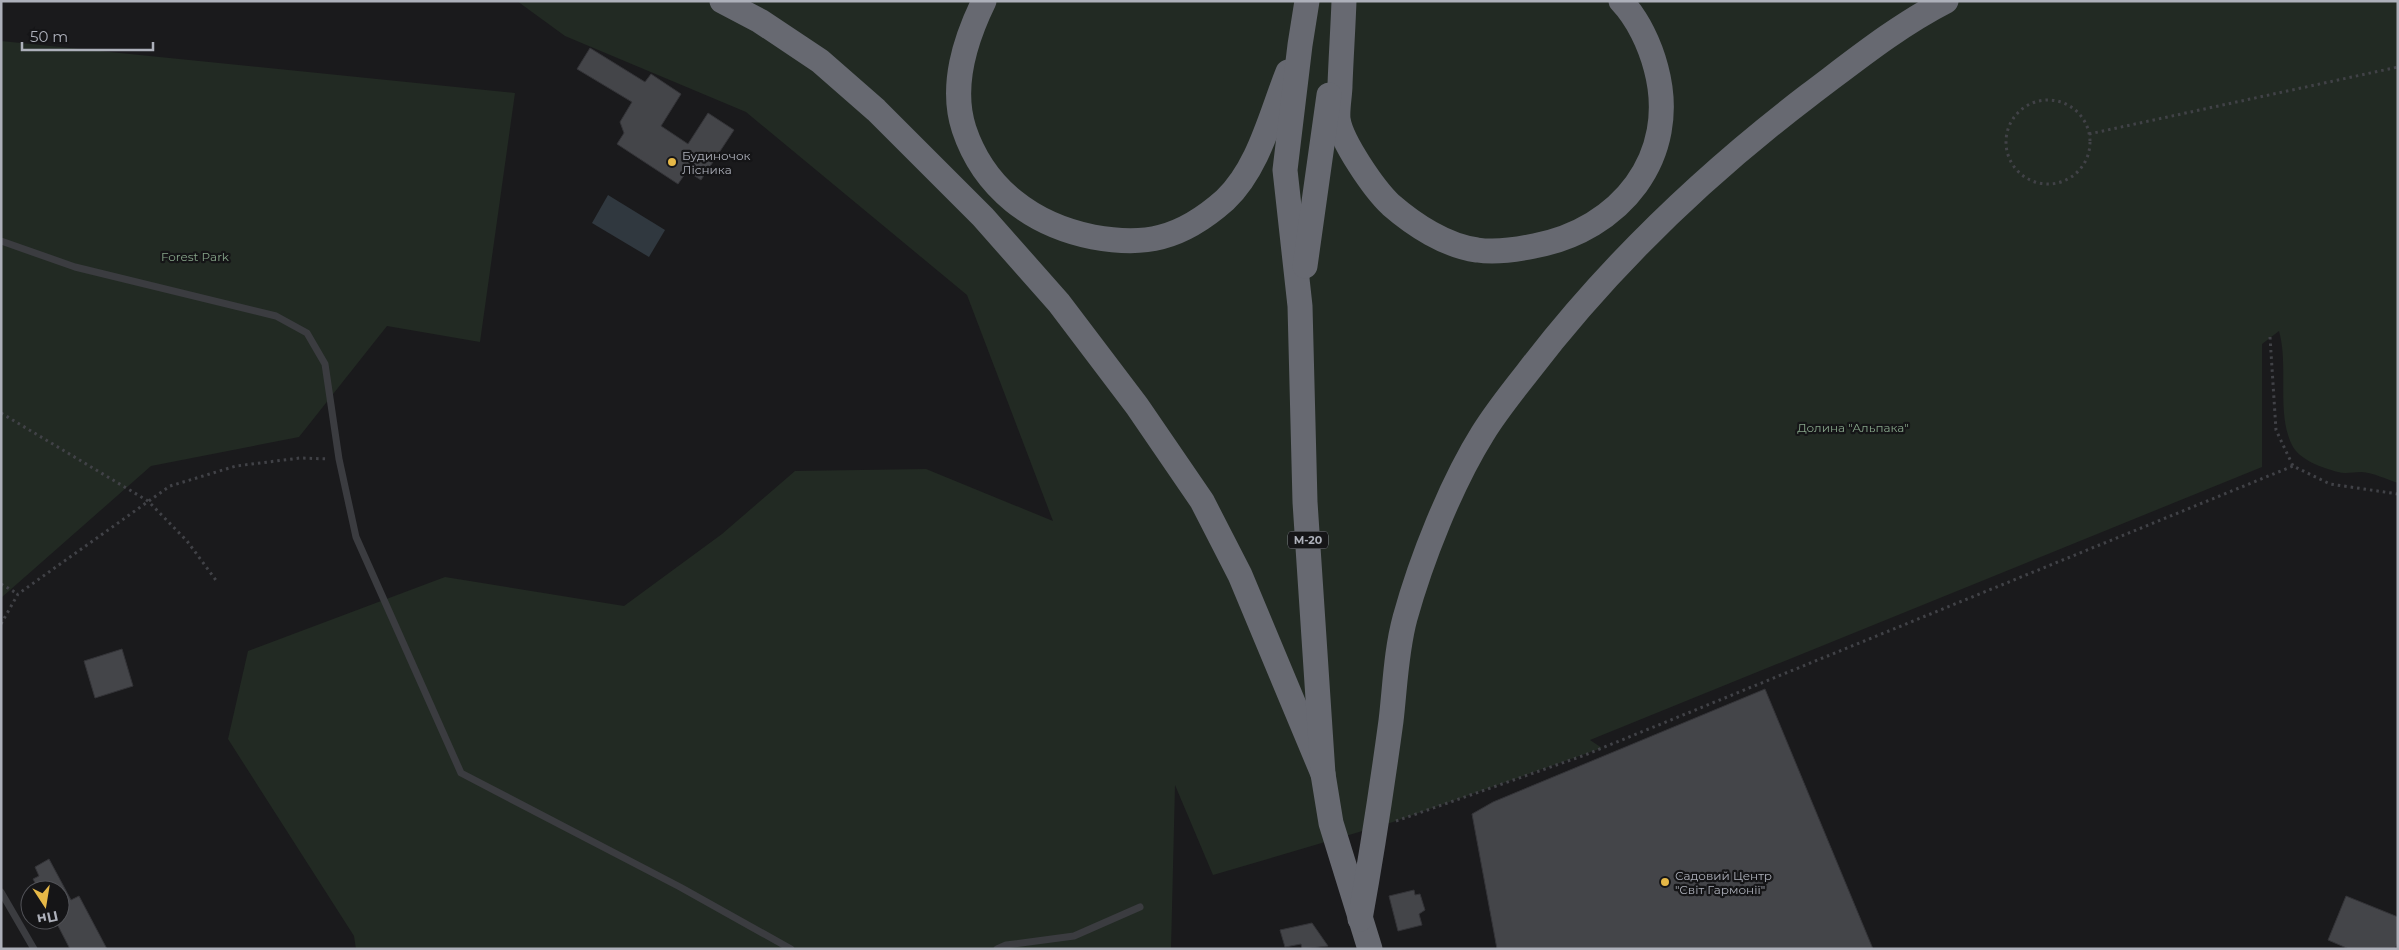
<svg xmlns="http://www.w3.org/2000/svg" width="2399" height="950" viewBox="0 0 2399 950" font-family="Montserrat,sans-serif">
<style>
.green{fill:#222a23}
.water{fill:#30383f}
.building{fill:#444549;stroke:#343438}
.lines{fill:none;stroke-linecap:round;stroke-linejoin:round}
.path{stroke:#414247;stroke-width:3;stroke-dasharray:2.5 4;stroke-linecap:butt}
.lane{stroke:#3b3c40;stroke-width:7}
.highway{stroke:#676971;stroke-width:25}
.poi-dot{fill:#e6b847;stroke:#151517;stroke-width:2}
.labels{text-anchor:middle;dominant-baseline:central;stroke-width:4.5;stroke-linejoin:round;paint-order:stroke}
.shield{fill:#151517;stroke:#7f8289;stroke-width:1}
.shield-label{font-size:11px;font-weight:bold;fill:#adb0ba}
.poi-label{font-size:12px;fill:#adb0ba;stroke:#151517;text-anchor:start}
.park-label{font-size:12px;fill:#86a489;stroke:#151517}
</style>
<rect width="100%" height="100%" fill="#1a1a1c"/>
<g class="green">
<path d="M517,1H2398V483C2386,479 2374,473 2361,472C2353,472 2345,474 2338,472C2323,468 2299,460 2292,445C2276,413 2289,366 2279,331L2262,344V467L1590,740L1602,748L1393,822L1213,875L1175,785L1171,949H356L354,936L228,739L248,651L445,577L624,606L722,534L795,471L926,469L1053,521L967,295L746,112L565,36Z"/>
<path d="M1,41L515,93L480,342L387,326L299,437L151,466L1,598Z"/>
</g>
<path class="water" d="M608,195L665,230L649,257L592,223Z"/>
<g class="building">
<path d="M590,48L645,82L651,74L681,94L661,126L688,144L708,113L734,130L701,180L687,171L678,184L617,144L624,133L620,122L632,102L577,69Z"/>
<path d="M122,649L133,686L95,698L84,661Z"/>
<path d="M1765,689L1873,949H1497L1472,814L1493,802Z"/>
<path d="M49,859L71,900L79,896L107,949H70L55,920H60V890H39L33,879L39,876L35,867Z"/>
<path d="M1414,890L1415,895L1420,894L1425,910L1419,914L1422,925L1398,931L1389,896Z"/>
<path d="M2346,896L2398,917V942L2395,949H2349L2328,940Z"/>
<path d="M1312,923L1328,946L1302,949L1301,944L1285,947L1280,930Z"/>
</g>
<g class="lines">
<g class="path">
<circle cx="2048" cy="142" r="42"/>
<path d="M2089,134L2398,67"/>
<path d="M2270,337L2276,430L2293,466L2330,484L2398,494"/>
<path d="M1,413L148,501L187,541L218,583"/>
<path d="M1,584L18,594"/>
<path d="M1,624L18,594L170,486L236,466L300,458L329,459"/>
<path d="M1396,821L1585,755L2293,466"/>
</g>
<g class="lane">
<path d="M1,241L75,267L276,316L307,333L325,364L339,459L356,537L461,773L680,887L791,949"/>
<path d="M1,892L34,949"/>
<path d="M997,949L1006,945L1074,936L1140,907"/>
</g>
<g class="highway">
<path d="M722,1L760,21L820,61L876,110L983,217L1059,303L1137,406L1202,501L1240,575L1323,774"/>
<path d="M984,1C965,40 950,86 964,129C984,189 1033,225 1093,237C1115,241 1139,243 1161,237C1185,231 1207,216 1225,200C1259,168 1271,114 1288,72"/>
<path d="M1307,1L1300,45L1285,170L1300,306L1305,502L1323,774L1331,823L1370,949"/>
<path d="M1344,1C1343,29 1341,57 1340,85C1340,95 1337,108 1338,119C1341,141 1374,189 1391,205C1414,225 1446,246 1477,250C1496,253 1515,250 1534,246C1620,230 1680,157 1656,68C1650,45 1638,19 1621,1"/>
<path d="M1305,266L1329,95"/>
<path d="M1360,919C1372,853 1382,787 1391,721C1395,687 1396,651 1405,618C1421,560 1451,484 1483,433C1496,412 1512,392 1527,373C1607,268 1704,175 1809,95C1853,62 1897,26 1946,1"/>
</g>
</g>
<g class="poi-dot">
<circle cx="672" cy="162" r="5"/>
<circle cx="1665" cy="882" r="5"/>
</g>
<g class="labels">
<rect class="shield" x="1288" y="531.5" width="40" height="17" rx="4"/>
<g class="shield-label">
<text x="1308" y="540">М-20</text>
</g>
<g class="poi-label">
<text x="682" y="155">Будиночок<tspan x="682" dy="14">Лісника</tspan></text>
<text x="1675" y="875">Садовий Центр<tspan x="1675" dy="14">"Світ Гармонії"</tspan></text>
</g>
<g class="park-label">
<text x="195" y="256">Forest Park</text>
<text x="1853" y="427">Долина "Альпака"</text>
</g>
</g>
<rect width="2399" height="950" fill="none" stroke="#adb0ba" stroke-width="5"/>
<g transform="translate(45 905) rotate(168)"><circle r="24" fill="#151517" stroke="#525358"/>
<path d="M0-4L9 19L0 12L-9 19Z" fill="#e6b847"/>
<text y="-8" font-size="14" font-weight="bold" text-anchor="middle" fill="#adb0ba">Пн</text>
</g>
<path d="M22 42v8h131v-8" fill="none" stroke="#adb0ba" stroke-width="2.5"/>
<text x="30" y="42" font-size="15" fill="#adb0ba" stroke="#151517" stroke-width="4" paint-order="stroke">50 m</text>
</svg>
